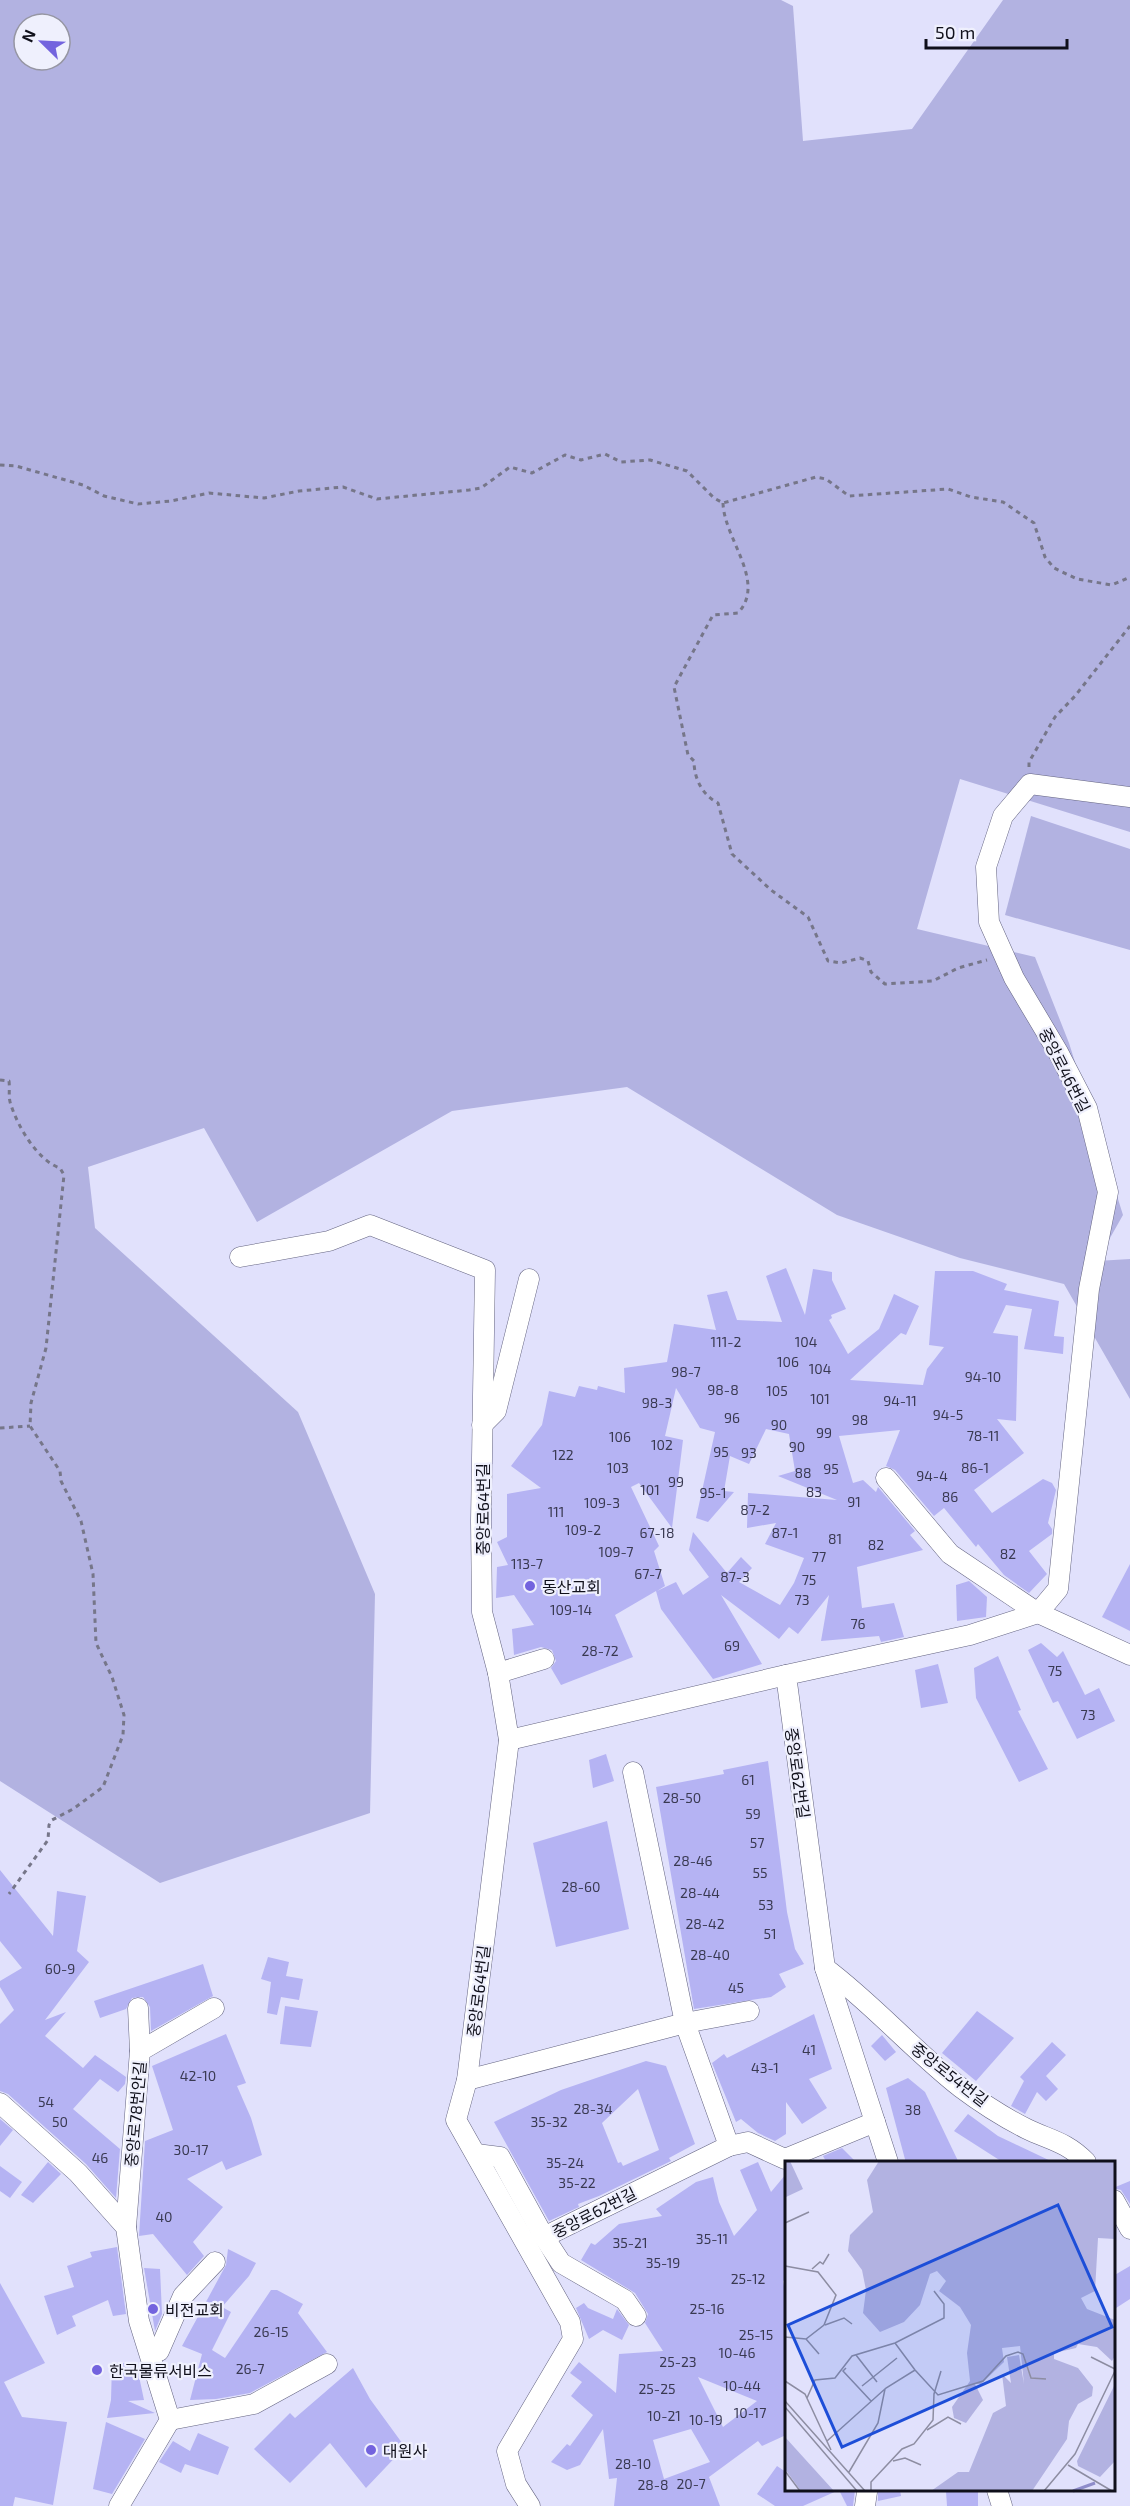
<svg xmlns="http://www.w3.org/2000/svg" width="1130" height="2506" viewBox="0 0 1130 2506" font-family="'Exo 2','Noto Sans KR',sans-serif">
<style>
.green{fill:#b2b2e1;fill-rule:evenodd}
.building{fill:#b5b3f3;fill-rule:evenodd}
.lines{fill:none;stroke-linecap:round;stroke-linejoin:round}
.minor-casing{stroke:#646481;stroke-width:21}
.path{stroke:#767689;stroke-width:3;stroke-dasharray:4.5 4.5;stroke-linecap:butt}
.minor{stroke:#fff;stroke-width:20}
.poi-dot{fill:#7363de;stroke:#eff0fd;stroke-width:2}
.labels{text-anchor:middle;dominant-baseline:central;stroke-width:4.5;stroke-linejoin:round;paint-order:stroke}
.number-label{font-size:14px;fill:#393951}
.street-label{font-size:16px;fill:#10101b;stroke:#eff0fd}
.poi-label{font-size:16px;fill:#10101b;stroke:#eff0fd;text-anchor:start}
.inset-river{fill:none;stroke:#8e8cca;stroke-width:3}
.inset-road{fill:none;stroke:#8d8da2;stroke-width:1.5}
.view{fill:#1d4ed8;fill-opacity:0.15;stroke:#1d4ed8;stroke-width:3}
.inset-edge{fill:none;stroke:#10101b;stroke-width:3}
</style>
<rect width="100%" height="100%" fill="#e1e1fc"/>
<g class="green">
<path d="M0,0H781L793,6L803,141L912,129L1003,0H1130V832L960,779L917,929L1035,957L1069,1043L1123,1215L1097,1261L1130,1259V1399L1064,1284L960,1258L837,1215L627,1087L452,1111L257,1222L204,1128L88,1167L95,1228L298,1412L375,1594L370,1813L160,1883L0,1781ZM24,24H60V60H24Z"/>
<path d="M1031,816L1130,849V950L1005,915Z"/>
</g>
<g class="building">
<path d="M786,1268L805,1315L813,1269L832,1272V1280L846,1309L831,1315L832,1318L829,1320L848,1354L879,1329L894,1294L919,1306L906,1335L901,1333L850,1380L923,1385L927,1369L944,1347L929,1345L935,1271H973L1007,1284L1004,1290L1059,1301L1054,1336L1064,1337L1063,1354L1024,1349L1032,1309L1006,1305L993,1333L1018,1336L1016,1421L997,1419L1024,1453L974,1490L992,1513L1043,1479L1052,1483L1056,1490L1048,1523L1052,1529V1534L1029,1551L1047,1574L1029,1593L1004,1575L978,1544L976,1547L944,1508L934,1516L895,1470L886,1466L900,1430L839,1436L853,1483L863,1480L876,1492L878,1487L915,1531L910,1535L923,1550L857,1567L862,1608L894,1603L904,1637L881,1642L879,1636L821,1641L829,1595L798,1634L789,1627L779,1639L721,1595L762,1664L713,1679L661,1609L656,1591L615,1615L633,1657L561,1685L551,1668L556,1661L552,1650L541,1647L514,1655L512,1629L534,1625L514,1595L496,1598L497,1567L508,1565L497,1542L507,1537V1494L541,1488L511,1466L542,1425L549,1391L575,1397L579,1386L597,1390L598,1386L625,1393L624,1368L667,1362L674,1324L716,1330L707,1295L727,1291L737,1320L782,1322L766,1276ZM676,1388L700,1428L715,1432L696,1518L708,1522L734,1492L724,1491L730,1456L749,1464L766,1429L789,1434L795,1471L778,1476L837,1500L748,1493L747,1528L776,1523L765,1544L804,1558L794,1583L780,1605L739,1582L752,1568L741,1557L727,1573L693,1532L689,1550L709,1577L683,1595L676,1582L657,1591L665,1586L654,1551L659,1546L631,1487L639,1483L672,1528L683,1440L665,1436Z"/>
<path d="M1130,1564V1631L1102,1617Z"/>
<path d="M969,1581L987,1597L986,1617L957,1621L956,1585Z"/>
<path d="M1041,1643L1057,1657L1063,1651L1085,1695L1099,1688L1115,1721L1077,1739L1058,1701L1053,1703L1028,1650Z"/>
<path d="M998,1656L1021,1710L1018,1711L1048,1769L1019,1782L976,1698L974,1668Z"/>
<path d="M938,1664L948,1703L921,1708L915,1670Z"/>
<path d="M606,1754L614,1781L593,1788L589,1760Z"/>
<path d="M768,1761L787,1912L795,1949L804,1964L779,1974L786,1987L771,1997L694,2009L656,1787L724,1774L723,1770Z"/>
<path d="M607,1821L629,1929L556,1947L533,1843Z"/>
<path d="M0,1870L53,1936L57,1891L86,1896L77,1951L89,1962L45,2020L66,2012L45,2036L83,2068L95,2055L126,2077L125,2084L118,2092L100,2079L73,2109L120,2149L116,2198L86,2164L8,2094L0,2091V2024L14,2010L0,1987V1981L22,1968L0,1941Z"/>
<path d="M268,1957L289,1962L286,1976L303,1979L299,2000L281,1997L277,2015L267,2013L271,1982L261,1979Z"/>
<path d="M203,1964L213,1996L151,2031L150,2007L143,1997L132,1998L126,2009L100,2018L94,2001Z"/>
<path d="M285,2006L318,2011L311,2047L280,2044Z"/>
<path d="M977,2011L1014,2038L976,2081L942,2053Z"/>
<path d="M814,2014L832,2069L809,2079L827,2108L802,2124L786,2102V2134L775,2141L758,2133L741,2119L736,2122L712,2063L724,2054L727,2058Z"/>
<path d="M226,2034L246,2083L237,2086L251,2118L262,2155L226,2170L222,2161L187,2179L223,2207L193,2242L204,2256L187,2275L153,2234L139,2236L145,2141L173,2130L152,2066Z"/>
<path d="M882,2035L896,2052L885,2061L871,2046Z"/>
<path d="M1052,2042L1066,2055L1046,2076L1058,2089L1046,2101L1037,2092L1025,2114L1011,2106L1024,2081L1020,2077Z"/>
<path d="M646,2061L666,2066L695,2144L669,2158L671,2161L599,2196L578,2204L579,2207L549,2221L494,2122L561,2090ZM638,2089L659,2150L623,2166L621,2162L618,2163L602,2123Z"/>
<path d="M908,2078L925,2092L959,2163H906L886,2088Z"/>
<path d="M968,2114L998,2136L1055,2163H1004L954,2131Z"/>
<path d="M0,2119L13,2130L0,2146Z"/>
<path d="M842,2148L857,2163H827L823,2156Z"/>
<path d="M48,2162L61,2174L33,2203L21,2195Z"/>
<path d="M758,2162L771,2192L786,2174V2279L783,2281L786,2296V2312L784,2313L786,2329V2435L762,2446L758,2441L709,2477L720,2506H614L617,2478L609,2479L603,2429L580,2465L567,2470L551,2462L567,2444L570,2446L593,2415L571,2396L582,2382L570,2373L579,2362L616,2393L619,2354L663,2351L645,2323L648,2314L635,2293L581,2260L591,2243L595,2245L619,2224L662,2216L656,2209L696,2182L713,2177L719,2202L734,2236L757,2210L740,2170ZM698,2377L757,2401L723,2427ZM691,2429L710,2462L664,2479L653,2440Z"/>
<path d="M0,2166L22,2182L10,2198L0,2191Z"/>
<path d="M1130,2181V2204L1121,2190L1113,2188Z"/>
<path d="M117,2247L126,2314L113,2316L108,2300L72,2316L76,2326L57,2335L44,2296L74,2287L67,2266L92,2257L90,2252Z"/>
<path d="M228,2249L256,2263L249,2276L222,2307L231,2312L212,2350L225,2358L271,2290H277L303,2304L298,2313L327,2352L250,2393L216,2399L190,2400L202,2354L182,2346L226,2265Z"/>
<path d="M1130,2266V2299L1113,2310V2276Z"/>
<path d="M144,2268L160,2269L162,2314L155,2331Z"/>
<path d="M0,2283L45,2363L4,2382L22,2417L67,2422L53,2505L15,2497L13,2506H0Z"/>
<path d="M584,2303L588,2308L613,2319L617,2309L629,2325L622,2340L603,2330L589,2339L576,2308Z"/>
<path d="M136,2362L144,2400L128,2401L155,2413L107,2418L111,2400L112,2364Z"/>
<path d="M353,2368L370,2399L405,2447L366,2488L330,2443L290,2483L254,2449L290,2413L295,2418Z"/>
<path d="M106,2422L145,2439L112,2494L93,2489Z"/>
<path d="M198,2433L229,2447L218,2475L185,2464L181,2473L159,2462L173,2441L190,2451Z"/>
<path d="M777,2466L786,2472V2490H855L853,2506H847L839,2490L803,2506H775L757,2494Z"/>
<path d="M878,2490H900L901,2496L878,2501Z"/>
<path d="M978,2490V2506H947L946,2491Z"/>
</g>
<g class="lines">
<defs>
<g id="minor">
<path d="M240,1257L329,1241L370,1225L485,1270L481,1521L482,1612L498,1673L509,1740L467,2080L456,2120L570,2322L573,2339L507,2451L516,2484L530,2506"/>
<path d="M482,1425L496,1411L529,1279"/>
<path d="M886,1478L950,1554L1038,1613L1130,1655"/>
<path d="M498,1673L544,1659"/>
<path d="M509,1740L786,1675"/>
<path d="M633,1772L685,2023L729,2146"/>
<path d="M825,1968C873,2004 913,2050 960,2087C980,2102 1005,2118 1027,2129C1050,2140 1067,2142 1086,2162"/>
<path d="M138,2008L140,2051"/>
<path d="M467,2080L685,2023L749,2011"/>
<path d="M0,2103L78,2173L126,2227L139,2321L170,2420L119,2506"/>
<path d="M476,2154L500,2157L544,2237L729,2146L748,2142L785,2159L875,2122"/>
<path d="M888,2162L825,1968L786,1675L970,1635L1038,1613L1058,1589L1089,1289L1108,1192L1087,1108L1058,1052L1014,978L989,922L986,867L1003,816L1030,784L1130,797"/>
<path d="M1114,2200L1130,2229"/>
<path d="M126,2227L140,2051L214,2008"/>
<path d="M544,2237L561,2263L625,2300L636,2316"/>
<path d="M150,2353L159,2351L183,2296L215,2262"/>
<path d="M170,2420L254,2404L327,2364"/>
<path d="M997,2490L1002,2506"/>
<path d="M865,2506L867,2492"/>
</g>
</defs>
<use href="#minor" class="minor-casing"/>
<g class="path">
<path d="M0,465L16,466L83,485L104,496L138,504L171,501L209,493L264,498L299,491L343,487L377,499L469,490L481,488L510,467L532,473L565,455L581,460L605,454L621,462L650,460L687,471L714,498L723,503L816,477L826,479L849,496L948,489L971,497L1003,502L1034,523L1045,557L1054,568L1077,579L1112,585L1130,577"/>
<path d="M723,503C724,539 767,582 738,613L713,615L674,687L688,755L694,761C694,778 702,795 718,803L732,854L771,890L808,917L828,961L841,963L860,958L868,961L871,972L885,984L933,981L958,968L987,960"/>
<path d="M1029,767V762L1055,717L1075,696L1130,626"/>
<path d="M0,1080L9,1081C10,1089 8,1098 11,1105C18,1127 38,1161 60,1168L64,1175L46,1348L31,1403L30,1426L60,1471L61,1481L81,1521L93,1574L96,1643L112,1677L124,1715L123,1735L103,1787L73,1809L52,1820L49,1825L48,1840L9,1894"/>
<path d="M0,1428L30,1426"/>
</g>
<use href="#minor" class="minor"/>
</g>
<g class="poi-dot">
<circle cx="530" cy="1586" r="6"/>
<circle cx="153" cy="2309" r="6"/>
<circle cx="97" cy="2370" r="6"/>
<circle cx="371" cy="2450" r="6"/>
</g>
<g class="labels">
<g class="number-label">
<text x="726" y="1341">111-2</text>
<text x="806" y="1341">104</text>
<text x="788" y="1361">106</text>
<text x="820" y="1368">104</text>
<text x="686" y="1371">98-7</text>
<text x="983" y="1376">94-10</text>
<text x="723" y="1389">98-8</text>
<text x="777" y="1390">105</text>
<text x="820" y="1398">101</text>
<text x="900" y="1400">94-11</text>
<text x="657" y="1402">98-3</text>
<text x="948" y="1414">94-5</text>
<text x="732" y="1417">96</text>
<text x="860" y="1419">98</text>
<text x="779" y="1424">90</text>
<text x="824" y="1432">99</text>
<text x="983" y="1435">78-11</text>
<text x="620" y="1436">106</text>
<text x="662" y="1444">102</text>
<text x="797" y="1446">90</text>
<text x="721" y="1451">95</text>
<text x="749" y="1452">93</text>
<text x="563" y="1454">122</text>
<text x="618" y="1467">103</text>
<text x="975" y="1467">86-1</text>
<text x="831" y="1468">95</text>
<text x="803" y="1472">88</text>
<text x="932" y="1475">94-4</text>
<text x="676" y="1481">99</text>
<text x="650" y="1489">101</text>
<text x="814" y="1491">83</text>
<text x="713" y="1492">95-1</text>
<text x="950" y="1496">86</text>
<text x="854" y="1501">91</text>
<text x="602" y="1502">109-3</text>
<text x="755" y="1509">87-2</text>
<text x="556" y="1511">111</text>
<text x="583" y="1529">109-2</text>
<text x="657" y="1532">67-18</text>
<text x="785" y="1532">87-1</text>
<text x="835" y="1538">81</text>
<text x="876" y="1544">82</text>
<text x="616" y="1551">109-7</text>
<text x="1008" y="1553">82</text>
<text x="819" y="1556">77</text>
<text x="527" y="1563">113-7</text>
<text x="648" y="1573">67-7</text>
<text x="735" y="1576">87-3</text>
<text x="809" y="1579">75</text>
<text x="802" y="1599">73</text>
<text x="571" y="1609">109-14</text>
<text x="858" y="1623">76</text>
<text x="732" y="1645">69</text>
<text x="600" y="1650">28-72</text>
<text x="1055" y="1670">75</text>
<text x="1088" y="1714">73</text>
<text x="748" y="1779">61</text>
<text x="682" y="1797">28-50</text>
<text x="753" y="1813">59</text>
<text x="757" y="1842">57</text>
<text x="693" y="1860">28-46</text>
<text x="760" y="1872">55</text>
<text x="581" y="1886">28-60</text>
<text x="700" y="1892">28-44</text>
<text x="766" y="1904">53</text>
<text x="705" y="1923">28-42</text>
<text x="770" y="1933">51</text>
<text x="710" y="1954">28-40</text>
<text x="60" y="1968">60-9</text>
<text x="736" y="1987">45</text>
<text x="809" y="2049">41</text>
<text x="765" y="2067">43-1</text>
<text x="198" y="2075">42-10</text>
<text x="46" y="2101">54</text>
<text x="593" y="2108">28-34</text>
<text x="913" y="2109">38</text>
<text x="60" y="2121">50</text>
<text x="549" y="2121">35-32</text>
<text x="191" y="2149">30-17</text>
<text x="100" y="2157">46</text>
<text x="565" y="2162">35-24</text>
<text x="577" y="2182">35-22</text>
<text x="164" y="2216">40</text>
<text x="712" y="2238">35-11</text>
<text x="630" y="2242">35-21</text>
<text x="663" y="2262">35-19</text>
<text x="748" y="2278">25-12</text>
<text x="707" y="2308">25-16</text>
<text x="271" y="2331">26-15</text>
<text x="756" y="2334">25-15</text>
<text x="737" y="2352">10-46</text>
<text x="678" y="2361">25-23</text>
<text x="250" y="2368">26-7</text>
<text x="742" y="2385">10-44</text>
<text x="657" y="2388">25-25</text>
<text x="750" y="2412">10-17</text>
<text x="664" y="2415">10-21</text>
<text x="706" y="2419">10-19</text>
<text x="633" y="2463">28-10</text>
<text x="691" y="2483">20-7</text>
<text x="653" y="2484">28-8</text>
</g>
<g class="street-label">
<text transform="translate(1065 1070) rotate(63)">중앙로46번길</text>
<text transform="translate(482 1509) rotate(-90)">중앙로64번길</text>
<text transform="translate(798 1773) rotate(82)">중앙로62번길</text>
<text transform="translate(478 1991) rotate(-83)">중앙로64번길</text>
<text transform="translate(950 2074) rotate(38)">중앙로54번길</text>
<text transform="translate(135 2114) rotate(-85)">중앙로78번안길</text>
<text transform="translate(594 2212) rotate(-27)">중앙로62번길</text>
</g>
<g class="poi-label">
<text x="542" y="1586">동산교회</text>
<text x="165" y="2309">비전교회</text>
<text x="109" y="2370">한국물류서비스</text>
<text x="383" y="2450">대원사</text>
</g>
</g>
<g transform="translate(785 2161)">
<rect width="330" height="330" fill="#e1e1fc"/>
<path d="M0,0H5L18,28L1,36ZM94,0H330V78L313,77L310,130L296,137L302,148L330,159V195L327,200L312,186L293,183L291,187L269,192V198L293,207L308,226L307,235L293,243L284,260L282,278L247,330H146L173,311H184L208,252L221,245L217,213L226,222L222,196L234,194L239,223L235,185L217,187L219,201L196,223H190L198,239L181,262L169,257L167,246L185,220L182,192L186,164L175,146L154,130L161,120L152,110L145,113L135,144L119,161L95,171L78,152L81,129L77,109L63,90L65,74L88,51L82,19ZM330,223V300L315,316L293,305L292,300ZM0,276L49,330H16L0,308Z" fill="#b2b2e1"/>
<path class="inset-river" d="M288,330L310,322"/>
<path class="inset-road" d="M0,62L24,51M0,105L33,111L51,134L39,164L21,178L0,176M27,108L35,101L38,103L44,93M40,164L59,157L67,163M21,178L34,193M110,182L130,209M71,194L92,221M306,196L330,208M61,207L58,210L86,240M0,220L20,233L46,289M77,225L112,197M22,237L30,219L50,217L67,195L110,182L159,157V143L149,130M0,240L80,330M0,246L72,330M142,269L163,256L176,263M42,280L101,227L130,209L153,234L198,220L221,195L233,191L238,193L246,217L261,218M108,300L120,297L136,304M283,304L327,330M0,310L15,330M64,311L93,262L100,228M86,330V321L117,288L129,283L148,259L149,233L156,210M259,330L290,293L330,210"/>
<path class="view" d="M273,44L327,166L57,286L3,164Z"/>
<rect width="330" height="330" class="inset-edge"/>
</g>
<g transform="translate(42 42) rotate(294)"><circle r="28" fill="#eff0fd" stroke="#9696a3" stroke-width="1.5"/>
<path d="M0-4.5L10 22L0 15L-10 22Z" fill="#7363de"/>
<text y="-9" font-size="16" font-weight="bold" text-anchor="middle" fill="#10101b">N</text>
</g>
<path d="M926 39v9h141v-9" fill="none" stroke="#10101b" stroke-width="3"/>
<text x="935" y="39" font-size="18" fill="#10101b" stroke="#eff0fd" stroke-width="4.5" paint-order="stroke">50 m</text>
</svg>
